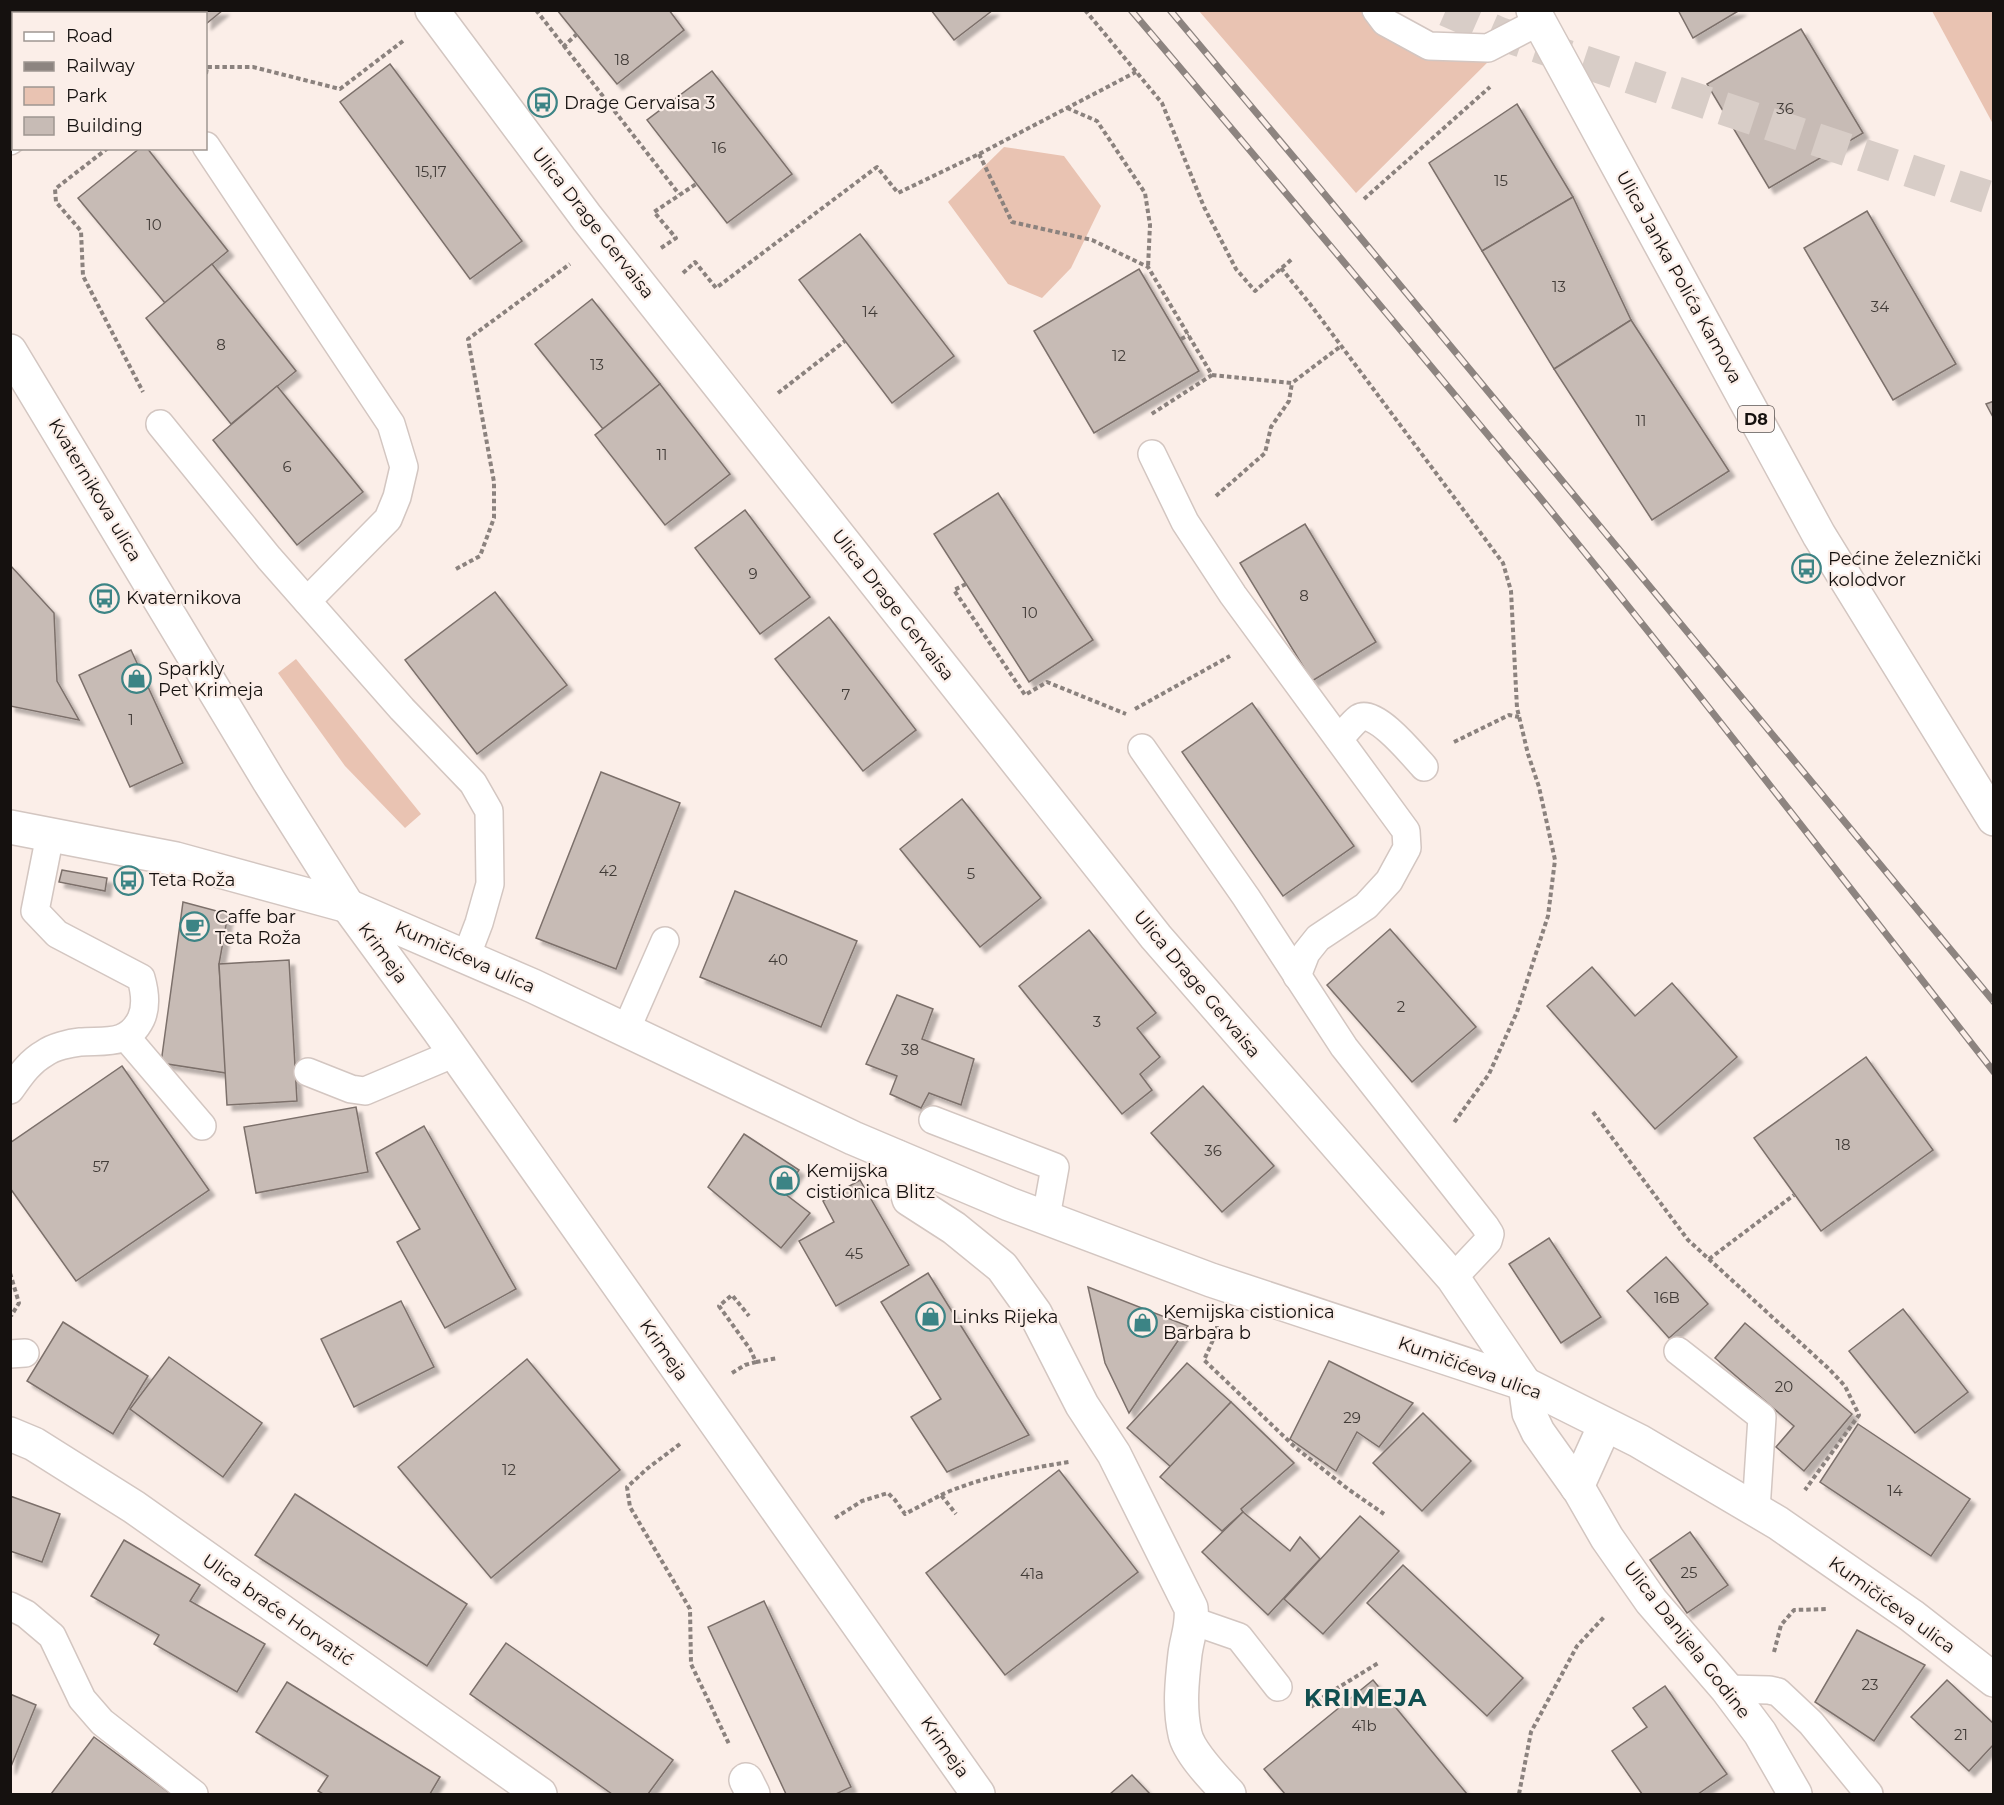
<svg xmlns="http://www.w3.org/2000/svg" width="2004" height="1805" viewBox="0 0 2004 1805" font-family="Montserrat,sans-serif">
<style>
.green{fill:#e9c3b2}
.building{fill:#c7bbb5;stroke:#7c706b;stroke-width:1.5;filter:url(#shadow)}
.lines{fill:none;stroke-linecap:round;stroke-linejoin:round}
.trunk-tunnel{stroke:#d8cdc7;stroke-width:33;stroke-dasharray:33 16;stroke-linecap:butt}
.service-casing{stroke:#d3c6c1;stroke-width:30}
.minor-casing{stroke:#d3c6c1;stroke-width:36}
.tertiary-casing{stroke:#d3c6c1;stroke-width:36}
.secondary-casing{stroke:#d3c6c1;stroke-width:36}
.primary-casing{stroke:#d3c6c1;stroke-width:36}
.path{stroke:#8b827e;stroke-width:4;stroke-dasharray:4.5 3;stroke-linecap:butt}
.service{stroke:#fff;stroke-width:27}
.minor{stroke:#fff;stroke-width:33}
.tertiary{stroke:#fff;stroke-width:33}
.secondary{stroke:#fff;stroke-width:33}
.primary{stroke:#fff;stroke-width:33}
.rail-casing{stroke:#8d8480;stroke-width:7}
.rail{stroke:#fbeee8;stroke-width:4.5;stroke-dasharray:14;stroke-linecap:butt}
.labels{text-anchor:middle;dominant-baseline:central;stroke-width:4.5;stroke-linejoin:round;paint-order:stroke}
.number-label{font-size:15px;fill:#423c38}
.shield{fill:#fbeee8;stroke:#5a5350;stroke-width:1.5}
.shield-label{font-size:16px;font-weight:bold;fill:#15110f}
.poi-label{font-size:18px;fill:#15110f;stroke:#fbeee8;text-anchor:start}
.street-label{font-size:18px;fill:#15110f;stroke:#fbeee8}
.district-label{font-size:24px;font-weight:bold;letter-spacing:1.5px;fill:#114f50;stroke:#fbeee8}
</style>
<defs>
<filter id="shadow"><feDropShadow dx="5.5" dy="5.5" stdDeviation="1.5" flood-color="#0004"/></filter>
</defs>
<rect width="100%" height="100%" fill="#fbeee8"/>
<g class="green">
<path d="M1199,11H1364L1381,30L1500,50L1356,193Z"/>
<path d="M1932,11H1993V124Z"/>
<path d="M1004,147L1064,156L1101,206L1071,268L1042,298L1008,284L948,202Z"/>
<path d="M296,659L421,814L405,828L345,766L278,673Z"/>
</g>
<g class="building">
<path d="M187,10H223L206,24V14H189Z"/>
<path d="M557,10H669L684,30L617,84Z"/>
<path d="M931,10H993L954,40Z"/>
<path d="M1678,10H1740L1693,38Z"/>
<path d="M10,20L14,25V96L10,98Z"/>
<path d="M1801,29L1863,133L1769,188L1707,84Z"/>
<path d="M390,64L522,241L470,279L340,102Z"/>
<path d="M712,71L792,174L727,223L647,120Z"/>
<path d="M1517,104L1573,197L1482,251L1429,163Z"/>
<path d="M140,148H147L228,251L165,303L78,198Z"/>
<path d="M1573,197L1631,320L1554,369L1482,251Z"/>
<path d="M1867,211L1956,364L1893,400L1804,248Z"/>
<path d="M860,234L954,356L892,403L799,280Z"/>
<path d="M212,264L296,371L231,424L146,318Z"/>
<path d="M1139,269L1199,371L1094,433L1034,331Z"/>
<path d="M592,299L660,384L603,429L535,344Z"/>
<path d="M1631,320L1729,471L1652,520L1554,369Z"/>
<path d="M660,384L730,474L665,525L595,435Z"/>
<path d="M277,386L363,492L297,545L213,440Z"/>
<path d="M1994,401V419L1986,404Z"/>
<path d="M998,493L1093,640L1029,682L934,534Z"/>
<path d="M745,510L810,597L760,634L695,548Z"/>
<path d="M1305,524L1376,642L1312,681L1240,563Z"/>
<path d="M10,565L54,613L57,681L79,720L10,706Z"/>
<path d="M495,592L567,685L477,754L405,660Z"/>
<path d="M829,617L916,730L863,771L775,659Z"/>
<path d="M131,650L183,763L130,787L79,675Z"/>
<path d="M1252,703L1354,846L1283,896L1182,752Z"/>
<path d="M601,772L680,803L616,969L536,938Z"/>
<path d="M962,799L1041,898L980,947L900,849Z"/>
<path d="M62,870L107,878L105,891L59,882Z"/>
<path d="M735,891L857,941L821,1027L700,977Z"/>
<path d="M183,902L228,914L219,964L226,1073L161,1063Z"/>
<path d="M1390,929L1476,1027L1412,1082L1327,985Z"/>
<path d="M1089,930L1156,1013L1137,1028L1160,1057L1140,1074L1152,1090L1122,1114L1019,986Z"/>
<path d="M289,960L297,1101L227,1105L219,964Z"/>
<path d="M1592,967L1635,1016L1672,983L1737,1057L1655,1129L1547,1006Z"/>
<path d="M897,995L933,1009L922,1039L974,1059L961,1105L929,1093L921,1108L890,1094L897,1076L866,1064Z"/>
<path d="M1866,1057L1933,1150L1821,1231L1754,1138Z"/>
<path d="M122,1066L209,1190L76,1281L10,1188V1143Z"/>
<path d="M1203,1086L1274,1166L1222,1212L1151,1133Z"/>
<path d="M356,1107L368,1172L256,1193L244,1127Z"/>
<path d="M424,1126L516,1289L445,1328L397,1242L420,1229L376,1153Z"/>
<path d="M744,1134L799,1170L784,1193L810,1213L781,1248L708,1187Z"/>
<path d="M860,1180L909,1265L836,1306L799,1241L834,1222L823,1201Z"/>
<path d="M1549,1238L1601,1317L1561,1343L1509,1264Z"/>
<path d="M1666,1257L1708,1304L1669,1338L1627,1291Z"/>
<path d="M928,1273L1029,1435L947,1472L911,1417L941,1399L881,1302Z"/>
<path d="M1088,1287L1188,1326L1129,1413L1105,1363Z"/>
<path d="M401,1301L434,1367L354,1407L321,1339Z"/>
<path d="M1903,1309L1968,1392L1915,1433L1849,1351Z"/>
<path d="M63,1322L148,1376L113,1434L27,1381Z"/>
<path d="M1745,1323L1852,1414L1804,1471L1776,1447L1794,1426L1715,1358Z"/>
<path d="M169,1357L262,1423L223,1477L130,1409Z"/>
<path d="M527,1359L620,1470L491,1578L398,1467Z"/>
<path d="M1329,1361L1413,1403L1379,1447L1357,1432L1336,1471L1290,1439Z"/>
<path d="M1187,1363L1231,1402L1171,1467L1127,1428Z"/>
<path d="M1231,1402L1294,1463L1241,1509L1243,1512L1222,1531L1160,1477Z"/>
<path d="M1423,1413L1471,1461L1422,1511L1373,1463Z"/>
<path d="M1858,1424L1970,1499L1931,1556L1820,1482Z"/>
<path d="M1059,1470L1138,1572L1005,1675L926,1573Z"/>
<path d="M295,1494L467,1604L427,1666L255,1555Z"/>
<path d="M10,1496L60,1514L42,1562L10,1551Z"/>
<path d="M1243,1512L1290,1551L1300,1537L1320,1559L1268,1615L1202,1552Z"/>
<path d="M1360,1516L1399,1551L1323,1634L1284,1599Z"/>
<path d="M1690,1532L1728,1585L1687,1613L1650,1560Z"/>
<path d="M124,1540L200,1585L190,1601L265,1644L237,1692L154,1644L159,1635L91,1596Z"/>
<path d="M1403,1565L1523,1678L1487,1716L1367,1603Z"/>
<path d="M764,1601L851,1787L836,1794H786L708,1627Z"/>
<path d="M1857,1630L1925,1665L1874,1741L1815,1702Z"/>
<path d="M506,1643L673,1760L648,1794H612L470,1694Z"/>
<path d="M1373,1680L1467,1794H1285L1264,1769Z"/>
<path d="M1947,1680L1994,1724V1744L1969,1771L1911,1717Z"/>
<path d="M287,1682L440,1777L430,1794H323L318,1791L328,1776L256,1732Z"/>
<path d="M1665,1686L1727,1774L1698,1794H1642L1612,1751L1647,1727L1633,1708Z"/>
<path d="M10,1694L36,1705L10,1769Z"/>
<path d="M94,1737L171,1794H51Z"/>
<path d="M1132,1775L1150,1794H1110Z"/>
</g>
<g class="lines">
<path class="trunk-tunnel" d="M1446,10L1501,34L1994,199"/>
<defs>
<g id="service">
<path d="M1376,10L1385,22L1429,46L1488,48L1540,21"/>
<path d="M10,141L14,138"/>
<path d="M206,146L391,424L404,467L397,497L388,519L307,601"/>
<path d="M160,424L269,558L402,709L473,783L489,811L490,884L479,923L466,957"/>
<path d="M1152,454L1185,522L1233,595L1406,831L1407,848L1389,881L1366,906L1318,938L1306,953L1297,976"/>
<path d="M1339,739C1345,733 1352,723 1359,718C1375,708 1413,755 1424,767"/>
<path d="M1142,748L1246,897L1344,1047L1485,1226L1490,1234L1488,1241L1453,1278"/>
<path d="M626,1030L665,941"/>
<path d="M126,1037L202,1126"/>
<path d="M308,1072L351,1089L365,1091L455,1053"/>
<path d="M10,1090C20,1076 29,1062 45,1053C53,1047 70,1043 80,1042C105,1040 128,1046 141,1019C147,1006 145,992 141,978L57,934L35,911L50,835"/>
<path d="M933,1120L1055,1167L1046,1217"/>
<path d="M1678,1351L1762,1417L1756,1510"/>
<path d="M10,1354L25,1353"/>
<path d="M10,1606L26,1614L52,1636L82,1699L102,1722L194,1794"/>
<path d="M1193,1621L1239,1637L1278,1687"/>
<path d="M1727,1689L1769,1690L1778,1692L1811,1723L1869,1794"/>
</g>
<g id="minor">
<path d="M432,10L587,218L1156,937L1453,1278L1525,1384L1529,1413L1538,1432L1580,1491L1607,1538L1651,1601L1727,1689L1760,1733L1795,1794"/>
<path d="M897,1157L909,1199L954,1228L1002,1267L1035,1313L1082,1405L1114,1454L1191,1608C1193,1625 1187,1638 1185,1654C1182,1680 1179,1708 1185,1734C1189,1753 1216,1780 1229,1794"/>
<path d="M10,1434L34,1444L134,1507L540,1794"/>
<path d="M1577,1487L1605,1425"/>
<path d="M746,1780L753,1794"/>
</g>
<path id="tertiary" d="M10,351L269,781L348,906L438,1029L978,1794"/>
<path id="secondary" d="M10,827L176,859L348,906L533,986L853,1138L1009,1204L1211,1280L1525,1384L1639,1441L1778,1523L1912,1616L1994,1680"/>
<path id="primary" d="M1533,10L1819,535L1994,819"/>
</defs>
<use href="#service" class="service-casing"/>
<use href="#minor" class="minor-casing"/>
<use href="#tertiary" class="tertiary-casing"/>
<use href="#secondary" class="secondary-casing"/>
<use href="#primary" class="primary-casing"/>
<g class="path">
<path d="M536,10L679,194"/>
<path d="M1085,10L1162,103L1204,207L1236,269L1255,291L1292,259"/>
<path d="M563,47L577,34"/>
<path d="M206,74L207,67H253L340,89L403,41"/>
<path d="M1067,108L1097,121L1145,193L1150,225L1148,267"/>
<path d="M108,148L55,189L56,202L81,231L83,276L143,392"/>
<path d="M979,154L1012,222L1092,240L1148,267L1212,375L1150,415"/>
<path d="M1364,199L1490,87"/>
<path d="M661,248L676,238L654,212L696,184"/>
<path d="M1281,268L1310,304L1503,563L1511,591L1517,708L1528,754L1539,787L1555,860L1548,916L1517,1012L1489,1074L1453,1124"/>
<path d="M683,273L695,262L716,288L877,167L898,193L979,154L1136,72"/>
<path d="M1181,339L1189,335"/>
<path d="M1212,375L1292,383L1341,346"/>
<path d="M778,393L845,341"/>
<path d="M1216,496L1265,453L1271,427L1289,401L1292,383"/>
<path d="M456,569L480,556L494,518V482L468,339L570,264"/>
<path d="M966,584L954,590L1025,695L1047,682L1126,714"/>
<path d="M1135,709L1230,656"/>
<path d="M1454,742L1509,715L1519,717"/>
<path d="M1593,1112L1688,1240L1828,1368L1845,1386L1859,1415L1805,1490"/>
<path d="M1709,1259L1794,1195"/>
<path d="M10,1273L19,1303L11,1316"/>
<path d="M1217,1326V1331L1204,1360L1296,1448L1348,1489L1384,1514"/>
<path d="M756,1362L778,1358"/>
<path d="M732,1373L745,1365L756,1362L750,1349L719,1306L732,1295L749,1316"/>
<path d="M680,1444L648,1468L627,1487L630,1507L690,1609L691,1664L729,1744"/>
<path d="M941,1495C980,1477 1026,1469 1069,1462"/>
<path d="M835,1518L862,1501L888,1493L895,1500L905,1514L941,1495L956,1514"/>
<path d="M1774,1652L1781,1625L1794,1610L1827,1609"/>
<path d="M1311,1707L1326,1695L1380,1662"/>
<path d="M1519,1794L1531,1732L1577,1646L1605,1616"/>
</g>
<use href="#service" class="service"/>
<use href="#minor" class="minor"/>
<use href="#tertiary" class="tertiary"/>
<use href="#secondary" class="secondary"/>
<use href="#primary" class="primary"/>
<defs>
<g id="rail">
<path d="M1131,10C1269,172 1406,336 1542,500C1696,688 1844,881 1994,1072"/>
<path d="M1170,10L1307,173L1994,1002"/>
</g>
</defs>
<use href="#rail" class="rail-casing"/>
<use href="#rail" class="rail"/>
</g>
<defs>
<symbol id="bus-ring" viewBox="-11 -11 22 22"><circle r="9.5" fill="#fbeee8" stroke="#3c8485" stroke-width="1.5"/><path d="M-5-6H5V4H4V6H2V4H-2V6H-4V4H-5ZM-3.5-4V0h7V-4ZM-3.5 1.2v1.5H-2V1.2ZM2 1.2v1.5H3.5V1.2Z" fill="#3c8485"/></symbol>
<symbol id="shop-ring" viewBox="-11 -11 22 22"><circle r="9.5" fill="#fbeee8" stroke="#3c8485" stroke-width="1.5"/><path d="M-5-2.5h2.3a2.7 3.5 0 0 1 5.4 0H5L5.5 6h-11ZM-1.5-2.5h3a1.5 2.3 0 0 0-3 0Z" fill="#3c8485"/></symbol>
<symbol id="cafe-ring" viewBox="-11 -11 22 22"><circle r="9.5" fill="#fbeee8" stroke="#3c8485" stroke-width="1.5"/><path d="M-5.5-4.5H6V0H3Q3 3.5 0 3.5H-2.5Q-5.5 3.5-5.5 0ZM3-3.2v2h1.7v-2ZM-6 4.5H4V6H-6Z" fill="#3c8485"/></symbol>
</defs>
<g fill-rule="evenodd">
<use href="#bus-ring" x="526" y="86" width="33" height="33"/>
<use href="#bus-ring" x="1790" y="552" width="33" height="33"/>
<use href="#bus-ring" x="88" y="582" width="33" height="33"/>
<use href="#shop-ring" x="120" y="662" width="33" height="33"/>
<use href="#bus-ring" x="112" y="864" width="33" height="33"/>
<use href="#cafe-ring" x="178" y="910" width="33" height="33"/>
<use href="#shop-ring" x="768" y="1164" width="33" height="33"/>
<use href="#shop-ring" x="914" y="1300" width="33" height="33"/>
<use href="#shop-ring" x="1126" y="1306" width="33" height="33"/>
</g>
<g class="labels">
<g class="number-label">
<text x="622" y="59">18</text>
<text x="1785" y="108">36</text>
<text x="719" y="147">16</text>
<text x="431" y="171">15,17</text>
<text x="1501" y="180">15</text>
<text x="154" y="224">10</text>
<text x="1559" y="286">13</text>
<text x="1880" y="306">34</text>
<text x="870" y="311">14</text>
<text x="221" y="344">8</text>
<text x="1119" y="355">12</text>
<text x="597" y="364">13</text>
<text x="1641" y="420">11</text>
<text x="662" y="454">11</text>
<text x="287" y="466">6</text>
<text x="753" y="573">9</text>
<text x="1304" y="595">8</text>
<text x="1030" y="612">10</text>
<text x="846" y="694">7</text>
<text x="131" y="719">1</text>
<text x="608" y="870">42</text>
<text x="971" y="873">5</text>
<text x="778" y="959">40</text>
<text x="1401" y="1006">2</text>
<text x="1097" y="1021">3</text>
<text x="910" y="1049">38</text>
<text x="1843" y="1144">18</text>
<text x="1213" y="1150">36</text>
<text x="101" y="1166">57</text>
<text x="854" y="1253">45</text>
<text x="1667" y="1297">16B</text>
<text x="1784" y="1386">20</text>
<text x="1352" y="1417">29</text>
<text x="509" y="1469">12</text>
<text x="1895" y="1490">14</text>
<text x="1689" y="1572">25</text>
<text x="1032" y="1573">41a</text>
<text x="1870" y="1684">23</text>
<text x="1364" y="1725">41b</text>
<text x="1961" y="1734">21</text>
</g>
<rect class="shield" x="1738" y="406" width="36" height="26" rx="4.5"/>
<g class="shield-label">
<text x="1756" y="419">D8</text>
</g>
<g class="poi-label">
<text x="564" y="103">Drage Gervaisa 3</text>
<text x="1828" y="559">Pećine železnički<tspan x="1828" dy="21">kolodvor</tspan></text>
<text x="126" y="598">Kvaternikova</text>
<text x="158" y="669">Sparkly<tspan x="158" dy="21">Pet Krimeja</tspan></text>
<text x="149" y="880">Teta Roža</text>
<text x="215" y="917">Caffe bar<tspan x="215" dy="21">Teta Roža</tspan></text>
<text x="806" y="1171">Kemijska<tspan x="806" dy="21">cistionica Blitz</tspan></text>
<text x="1163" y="1312">Kemijska cistionica<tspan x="1163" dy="21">Barbara b</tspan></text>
<text x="952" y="1317">Links Rijeka</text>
</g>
<g class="street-label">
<text transform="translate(593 223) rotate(52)">Ulica Drage Gervaisa</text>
<text transform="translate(1679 277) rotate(61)">Ulica Janka Polića Kamova</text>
<text transform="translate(95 490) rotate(59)">Kvaternikova ulica</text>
<text transform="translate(893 605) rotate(52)">Ulica Drage Gervaisa</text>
<text transform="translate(383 953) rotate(54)">Krimeja</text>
<text transform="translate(465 957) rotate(24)">Kumičićeva ulica</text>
<text transform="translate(1197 984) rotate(50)">Ulica Drage Gervaisa</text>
<text transform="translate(664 1350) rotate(55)">Krimeja</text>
<text transform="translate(1470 1368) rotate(20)">Kumičićeva ulica</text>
<text transform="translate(1892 1605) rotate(36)">Kumičićeva ulica</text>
<text transform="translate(278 1610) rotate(35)">Ulica braće Horvatić</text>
<text transform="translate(1687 1640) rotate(52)">Ulica Danijela Godine</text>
<text transform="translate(945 1747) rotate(55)">Krimeja</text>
</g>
<g class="district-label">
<text x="1366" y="1697">KRIMEJA</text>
</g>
</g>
<rect width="2004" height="1805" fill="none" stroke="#15110f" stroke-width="24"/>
<rect x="12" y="12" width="195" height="138" fill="#fbeee8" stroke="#9f9691" stroke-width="1.5"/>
<rect x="24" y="32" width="30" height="9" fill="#ffffff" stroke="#9f9691" stroke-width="1.5"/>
<text x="66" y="42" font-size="18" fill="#15110f">Road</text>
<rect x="24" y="62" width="30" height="9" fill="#8d8480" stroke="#9f9691" stroke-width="1.5"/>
<text x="66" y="72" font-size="18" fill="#15110f">Railway</text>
<rect x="24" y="87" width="30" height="18" fill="#e9c3b2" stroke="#9f9691" stroke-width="1.5"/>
<text x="66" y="102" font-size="18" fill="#15110f">Park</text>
<rect x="24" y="117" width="30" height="18" fill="#c7bbb5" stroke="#9f9691" stroke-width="1.5"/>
<text x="66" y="132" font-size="18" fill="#15110f">Building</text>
</svg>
